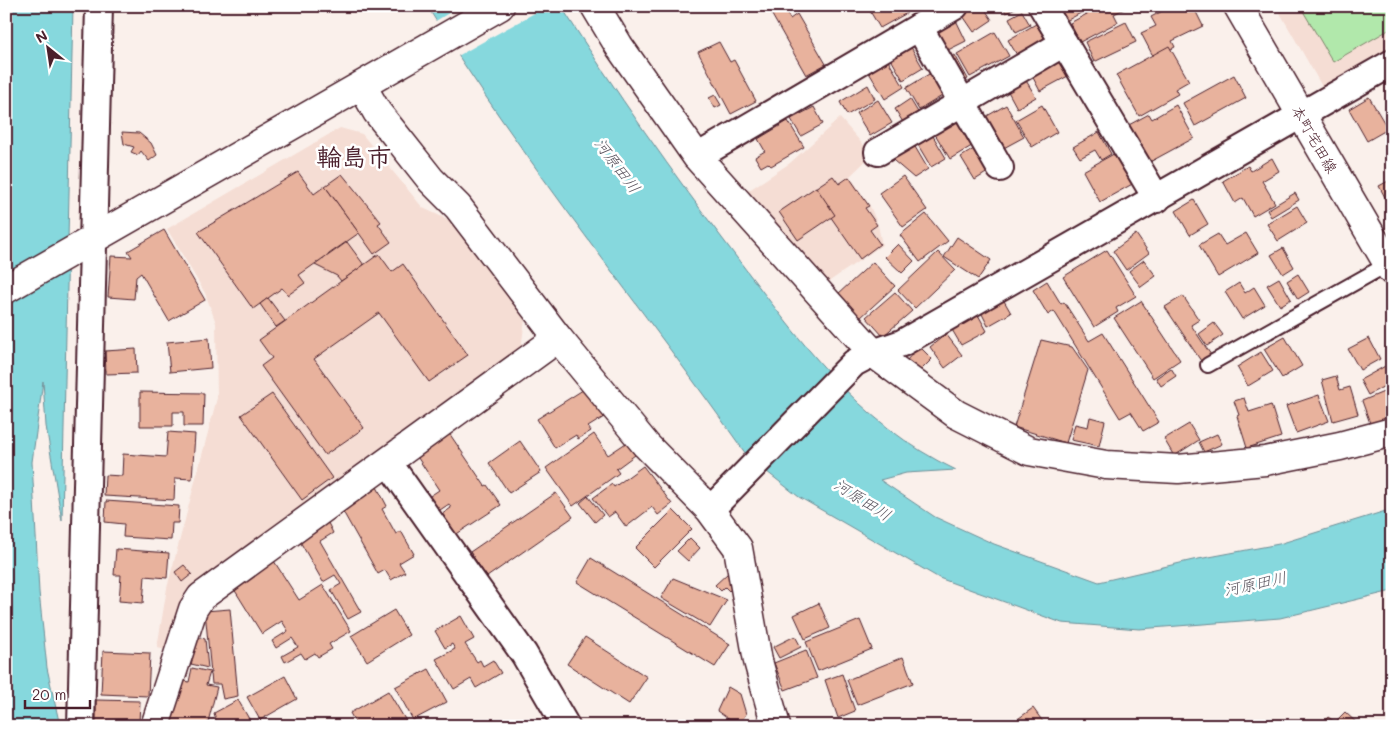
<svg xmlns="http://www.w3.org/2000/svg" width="1398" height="732" viewBox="0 0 1398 732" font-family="Mali,'Klee One',sans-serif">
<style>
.built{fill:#f5ddd4}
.green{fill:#b1e8ab;stroke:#7e846b}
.water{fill:#86d8dd;stroke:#6e8e96}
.pier{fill:#faf0eb}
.building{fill:#e8b29d;stroke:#4a1f2b}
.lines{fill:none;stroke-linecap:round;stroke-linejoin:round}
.service-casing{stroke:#4a1f2b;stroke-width:18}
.minor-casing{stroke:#4a1f2b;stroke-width:30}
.tertiary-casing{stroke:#4a1f2b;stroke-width:31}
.service{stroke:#fff;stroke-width:14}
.minor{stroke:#fff;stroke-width:26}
.tertiary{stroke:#fff;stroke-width:28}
.labels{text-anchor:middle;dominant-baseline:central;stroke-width:5;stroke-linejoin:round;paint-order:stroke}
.street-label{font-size:15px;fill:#4a1f2b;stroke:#fff}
.water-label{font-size:16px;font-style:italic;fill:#5c5660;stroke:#fff}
.town-label{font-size:25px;font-weight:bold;fill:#4a1f2b;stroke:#fff}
</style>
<rect width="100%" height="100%" fill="#faf0eb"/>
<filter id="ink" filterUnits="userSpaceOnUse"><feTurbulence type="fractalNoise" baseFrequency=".02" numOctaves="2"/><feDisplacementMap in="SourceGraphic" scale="10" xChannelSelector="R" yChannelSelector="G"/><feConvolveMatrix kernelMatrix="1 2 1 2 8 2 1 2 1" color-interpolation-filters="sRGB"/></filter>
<g filter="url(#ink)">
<g class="built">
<path d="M1276,6H1392V52L1324,90Z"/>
<path d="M840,118L872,155L850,176L870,206L878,225L882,245L824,285L739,197L790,163Z"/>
<path d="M340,128L362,134L423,208L453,222L525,319L521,349L185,593L167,650L157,648L167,588L217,398L216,323L205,293L167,229Z"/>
</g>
<path class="green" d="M1300,6H1392V28L1333,62Z"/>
<g class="water">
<path d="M6,6H73L62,521L46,426L43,381L32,462L39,592L47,668L60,726H6Z"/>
<path d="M427,6H561C615,91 673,174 734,254C798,338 858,424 956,470L906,473L880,480L935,517L994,544L1099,582L1193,560L1279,544L1392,509V591L1280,618L1139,629L1062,623L939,578L799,497L748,457C642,306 524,164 427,6Z"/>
</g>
<path class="pier" d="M460,6H547L456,57L434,22Z"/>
<g class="building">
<path d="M867,6H903L907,13L880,28Z"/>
<path d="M971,6H983L992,20L974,32L961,13Z"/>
<path d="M1003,6H1019L1006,13Z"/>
<path d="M1058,6H1086L1088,9L1066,21Z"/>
<path d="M1102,6H1123L1124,9L1114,14L1118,22L1080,42L1070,23Z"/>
<path d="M1172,6H1193L1203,26L1172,41L1175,47L1154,58L1141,33L1156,26L1151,17Z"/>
<path d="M784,8L790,19L797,14L826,64L806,75L772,15Z"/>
<path d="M1022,11L1030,25L1016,32L1009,18Z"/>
<path d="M954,16L966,41L946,51L933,26Z"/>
<path d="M1126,22L1136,42L1094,62L1085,42Z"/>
<path d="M1036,24L1045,39L1017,55L1008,40Z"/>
<path d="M995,32L1009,56L970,77L957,54Z"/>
<path d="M719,42L730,62L734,60L756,101L731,114L698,52Z"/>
<path d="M908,42L923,68L903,80L888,54Z"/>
<path d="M1169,46L1189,81L1175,89L1178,94L1139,116L1116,75Z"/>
<path d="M955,55L968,79L959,84L945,60Z"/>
<path d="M1057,55L1068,76L1040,91L1029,70Z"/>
<path d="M887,59L904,87L885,99L868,71Z"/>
<path d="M934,71L947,93L919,110L906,88Z"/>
<path d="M1022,74L1036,97L1017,108L1004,84Z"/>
<path d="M1234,75L1246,98L1195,126L1183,103Z"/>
<path d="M868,85L875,99L847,115L840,102Z"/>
<path d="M715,95L721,105L715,108L709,98Z"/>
<path d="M1369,97L1388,129L1367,141L1349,109Z"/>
<path d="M910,99L919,114L904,124L895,109Z"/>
<path d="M878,100L892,123L870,136L856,113Z"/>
<path d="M1006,105L1024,137L1000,150L982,119Z"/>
<path d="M1042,105L1057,132L1032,147L1016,120Z"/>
<path d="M1176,105L1194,138L1148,163L1127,126L1149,114L1152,119Z"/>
<path d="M814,107L823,124L801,136L791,119Z"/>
<path d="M957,114L975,144L950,159L932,129Z"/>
<path d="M788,121L804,147L771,166L768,163L761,167L755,157L765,151L758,139Z"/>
<path d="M122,132L139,133L151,143L157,155L149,161L141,151L138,155L131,152L134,147L124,144Z"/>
<path d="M1099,132L1111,154L1101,160L1095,150L1080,158L1073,147Z"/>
<path d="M933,136L946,158L931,167L918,145Z"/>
<path d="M911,140L928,169L914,178L887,155Z"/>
<path d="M977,147L991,170L975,180L961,157Z"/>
<path d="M1119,151L1136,182L1100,202L1083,171Z"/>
<path d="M1272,158L1279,171L1262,181L1275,203L1253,216L1243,198L1235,203L1223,181L1248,166L1251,171Z"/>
<path d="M298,172L314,194L325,186L359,233L299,275L305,283L288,295L282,288L253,309L198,232Z"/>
<path d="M342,174L381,222L378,224L391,242L374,254L325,186Z"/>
<path d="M833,176L839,184L849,177L869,206L865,208L877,225L870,230L880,244L860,259L812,190Z"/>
<path d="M903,176L927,210L903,227L879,193Z"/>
<path d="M1392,179V198L1387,201L1379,186Z"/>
<path d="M816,187L835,215L798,240L779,212Z"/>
<path d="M1295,193L1299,200L1271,217L1267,210Z"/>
<path d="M1194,200L1208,224L1190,235L1176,211Z"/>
<path d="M1297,206L1307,223L1278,241L1267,224Z"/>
<path d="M926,214L948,241L920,262L900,235Z"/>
<path d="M164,230L205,300L169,321L141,273L136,277L134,299L108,297L111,256L132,257L128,251Z"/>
<path d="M1246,233L1258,253L1218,277L1199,245L1218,234L1225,245Z"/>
<path d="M1136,234L1149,253L1126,270L1113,251Z"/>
<path d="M957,237L991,260L978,279L944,257Z"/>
<path d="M347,242L364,265L341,281L337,276L315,265Z"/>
<path d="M898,244L914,261L902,273L885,257Z"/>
<path d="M1283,248L1294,267L1283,274L1271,255Z"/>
<path d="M1107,250L1136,296L1116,308L1118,312L1094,327L1063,277Z"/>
<path d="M938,252L955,270L915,308L898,290Z"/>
<path d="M379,254L392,272L403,264L468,355L429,382L379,313L314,359L364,428L325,455L261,366L272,358L259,340Z"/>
<path d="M1144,260L1156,276L1141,287L1129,271Z"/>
<path d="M873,262L895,286L860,318L838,294Z"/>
<path d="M1298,274L1309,292L1298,299L1287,281Z"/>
<path d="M1279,278L1291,299L1280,306L1267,285Z"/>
<path d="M1047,281L1061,304L1064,302L1089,341L1103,333L1159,422L1143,431L1131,412L1120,418L1054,311L1048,315L1033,290Z"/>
<path d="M1239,283L1245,293L1254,287L1265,305L1242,319L1225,292Z"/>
<path d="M895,292L912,311L883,336L866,317Z"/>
<path d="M1183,296L1199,320L1191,325L1211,355L1201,361L1165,307Z"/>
<path d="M268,298L285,321L276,327L260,304Z"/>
<path d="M1003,299L1011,313L988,326L981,312Z"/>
<path d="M1141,301L1180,360L1153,378L1114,318Z"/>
<path d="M977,313L987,331L961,345L951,328Z"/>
<path d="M1214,323L1223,335L1207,346L1199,334Z"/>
<path d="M946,334L962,355L945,368L930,347Z"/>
<path d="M1285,337L1302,366L1282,378L1264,349Z"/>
<path d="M209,338L211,368L170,372L167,342Z"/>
<path d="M1369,338L1380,359L1360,370L1348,349Z"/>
<path d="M1041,340L1072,347L1088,370L1066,443L1014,427Z"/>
<path d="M919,346L932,359L919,372L907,360Z"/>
<path d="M136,349L137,373L106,374L105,351Z"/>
<path d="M1261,352L1273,371L1248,386L1237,367Z"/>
<path d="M1389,364L1392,369V382L1368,395L1360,380Z"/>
<path d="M1171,368L1176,376L1161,386L1156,378Z"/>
<path d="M1336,376L1340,390L1350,387L1358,414L1333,421L1322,380Z"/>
<path d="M586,388L604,417L588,427L591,431L578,439L576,435L555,448L537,419Z"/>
<path d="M1386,391L1392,405V417L1371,426L1362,401Z"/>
<path d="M140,392L204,393L203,426H184V412H173V426H140Z"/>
<path d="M272,394L332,478L302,500L241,415Z"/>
<path d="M1319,395L1329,421L1296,433L1286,406Z"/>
<path d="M1244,398L1249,412L1271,405L1281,437L1247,448L1237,416L1239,415L1234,401Z"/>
<path d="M1090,417L1105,421L1099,446L1071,440L1075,424L1088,427Z"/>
<path d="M1189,424L1199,440L1174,456L1164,439Z"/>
<path d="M447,430L485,486L487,485L501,505L449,539L435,519L451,508L449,504L437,512L427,498L439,490L414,452Z"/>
<path d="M168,432L195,434L192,479L175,478L174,500L104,496L105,475L122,476L123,454L166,457Z"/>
<path d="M594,434L608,455L626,443L635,455L616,469L619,473L573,506L546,468Z"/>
<path d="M1217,434L1222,444L1204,452L1199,442Z"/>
<path d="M520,441L541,472L509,493L489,463Z"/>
<path d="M643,466L672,504L658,515L652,507L626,527L615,512L608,517L593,498L612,484L614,487Z"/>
<path d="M377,487L387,506L382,509L396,534L401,531L414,554L399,563L405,572L391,580L385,570L378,574L341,508Z"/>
<path d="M556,493L573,517L487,577L470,552Z"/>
<path d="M588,496L603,515L595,522L580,503Z"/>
<path d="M106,501L179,506L178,523H172L171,540L123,537L124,524L105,522Z"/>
<path d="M673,510L692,529L654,567L635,548Z"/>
<path d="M327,521L333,533L320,541L361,612L348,619L331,590L341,584L335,575L323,582L298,538Z"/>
<path d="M690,538L700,548L688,561L677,551Z"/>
<path d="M116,549L169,553L167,578L145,576L143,603L119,601L121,575H114Z"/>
<path d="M272,558L299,600L323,585L351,631L329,644L332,649L318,657L315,653L305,659L301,653L285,662L282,656L298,647L292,638L276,648L272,641L288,631L282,621L262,634L234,589L253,577L249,572Z"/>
<path d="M591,558L730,644L715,667L577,582Z"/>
<path d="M184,565L192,574L182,582L175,572Z"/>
<path d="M728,573L733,579L729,583L733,587L729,591L725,587L721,591L715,585Z"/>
<path d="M673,578L727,600L710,627L661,598Z"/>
<path d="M819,603L830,628L805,639L794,615Z"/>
<path d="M230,609L238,696L223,699L220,684H212L205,611Z"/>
<path d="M394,610L409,635L367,661L351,636Z"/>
<path d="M461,616L474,639L465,644L477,662L480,660L483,666L493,660L501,673L476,688L471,679L454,689L436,659L455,649L452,644L445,648L435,631Z"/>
<path d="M860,620L872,649L818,671L806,642Z"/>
<path d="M795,636L801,647L779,658L773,647Z"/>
<path d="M197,637L205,639L208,668L191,664Z"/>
<path d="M585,637L647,677L629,704L567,664Z"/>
<path d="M806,650L817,678L785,690L774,663Z"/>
<path d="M103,651L150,653L148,696L101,694Z"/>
<path d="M903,657L913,683L857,705L847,680Z"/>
<path d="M192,668L210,672L206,685L217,687L207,726H183L170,723L182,680L189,682Z"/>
<path d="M429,669L447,702L413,720L395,687Z"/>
<path d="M842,674L855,711L838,718L825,680Z"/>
<path d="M285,676L297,699L260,720L247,697Z"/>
<path d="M728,687L740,694L746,714L738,726L717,711Z"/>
<path d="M388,691L409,726H357L350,713Z"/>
<path d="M96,700L140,701L139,723L127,722V726H90L91,722H96Z"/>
<path d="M238,700L252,724L248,726H218L214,713Z"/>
<path d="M1033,708L1046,726H1019L1015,721Z"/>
<path d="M1345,712L1360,726H1320L1328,717L1335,722Z"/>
</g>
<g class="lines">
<defs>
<path id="service" d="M1208,365L1388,264"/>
<g id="minor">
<path d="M1042,6L1157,199"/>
<path d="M919,27L1000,168"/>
<path d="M878,152L1064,43"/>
<path d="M697,157L955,6"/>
<path d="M388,462L524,654L566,726"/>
<path d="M710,510L854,363L873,353L902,343L1392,63"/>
<path d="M81,726L99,6"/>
</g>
<g id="tertiary">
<path d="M595,6L619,46L697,157L873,353L956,414L1029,451L1106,465L1178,469L1265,461L1340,446L1392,432"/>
<path d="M1238,6L1392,271"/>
<path d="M362,86L377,112L393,132L431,180L458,207L558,338L646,445L710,510L738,548L758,661L776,726"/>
<path d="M6,289L500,6"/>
<path d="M155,726L193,609L201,597L558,338"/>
</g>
</defs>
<use href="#service" class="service-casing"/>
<use href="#minor" class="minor-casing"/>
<use href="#tertiary" class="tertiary-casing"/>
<use href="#service" class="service"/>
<use href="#minor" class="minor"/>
<use href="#tertiary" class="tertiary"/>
</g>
</g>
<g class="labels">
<g class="street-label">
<text transform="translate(1315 139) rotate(60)">本町宅田線</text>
</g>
<g class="water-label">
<text transform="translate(618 165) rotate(53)">河原田川</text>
<text transform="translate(863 499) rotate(32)">河原田川</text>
<text transform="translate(1255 583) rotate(-12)">河原田川</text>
</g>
<g class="town-label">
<text x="354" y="156">輪島市</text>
</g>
</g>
<rect width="1398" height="732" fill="none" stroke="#fff" stroke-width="25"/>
<rect x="12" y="12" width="1373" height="707" fill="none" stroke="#4a1f2b" stroke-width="2" filter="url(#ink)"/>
<g transform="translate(48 48) rotate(330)" stroke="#ffffff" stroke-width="4" paint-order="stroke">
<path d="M0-4L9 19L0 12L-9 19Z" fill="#4a1f2b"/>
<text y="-8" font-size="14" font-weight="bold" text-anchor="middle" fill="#4a1f2b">N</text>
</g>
<path d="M25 700v8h65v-8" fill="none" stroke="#4a1f2b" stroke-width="2.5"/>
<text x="32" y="700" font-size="15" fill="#4a1f2b" stroke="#ffffff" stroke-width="4" paint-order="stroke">20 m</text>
</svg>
